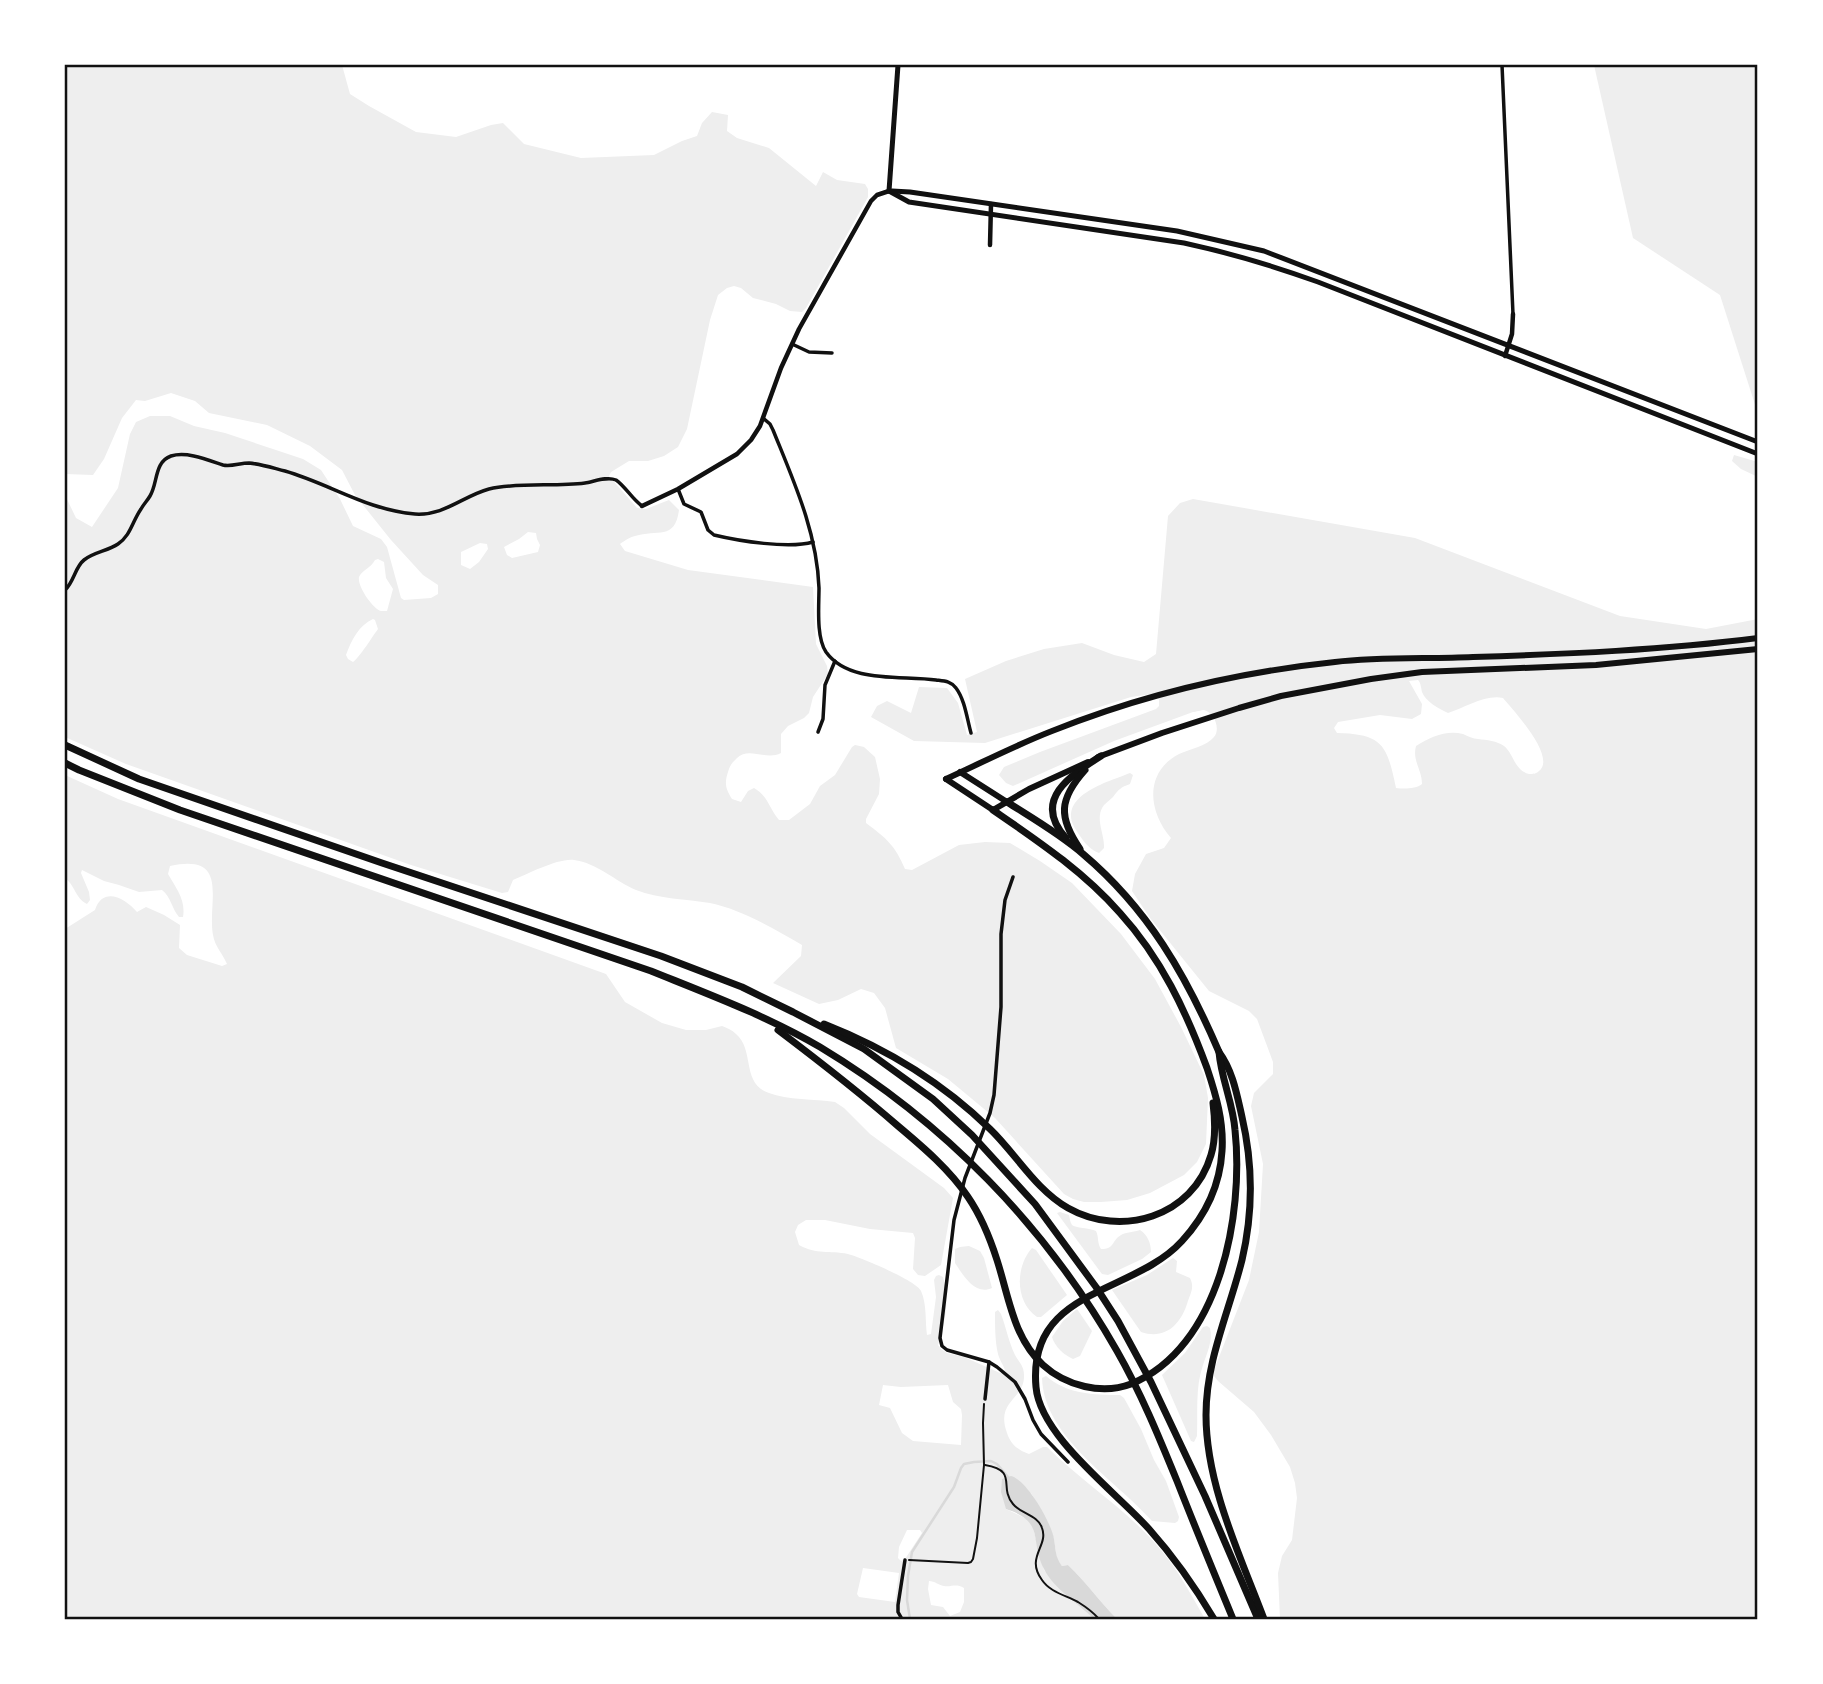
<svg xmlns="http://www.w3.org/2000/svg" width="1823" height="1684" viewBox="0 0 1823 1684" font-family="Manrope,sans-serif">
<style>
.green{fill:#eee;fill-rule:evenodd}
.water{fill:#d9d9d9}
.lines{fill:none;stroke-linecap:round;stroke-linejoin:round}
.stream{stroke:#d9d9d9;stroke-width:2.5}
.path{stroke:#111;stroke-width:2}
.minor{stroke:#111;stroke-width:3.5}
.tertiary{stroke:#111;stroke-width:4.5}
.secondary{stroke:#111;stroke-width:5}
.primary{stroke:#111;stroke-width:6}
.motorway{stroke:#111;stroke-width:7}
.neatline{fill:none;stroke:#111;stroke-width:2.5}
</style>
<rect width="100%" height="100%" fill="#fff"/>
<g class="green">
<path d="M65,65H342L350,94L369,106L416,132L456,137L491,125L503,123L524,144L581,158L654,155L682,141L697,136L702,123L712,112L728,115L727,131L737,138L769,148L816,186L823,172L837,180L865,184L868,189V197L806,308L802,312L790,311L776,304L753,298L741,288L734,286L727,288L718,295L710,320L687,429L678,447L664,456L648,461H629L611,472L609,476L637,508L646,509L669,500L679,510C675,541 657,529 635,536C630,537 624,541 620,544L625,551L688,570L813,587L816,644L827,666L828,674L813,697L809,713L804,718L788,726L781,734V753C766,761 749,746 737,758C732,763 730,765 728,772C724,784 726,789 732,799L741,802L748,791L754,788C768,796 769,808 779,820H789L810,804L820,786L835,775L852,747L855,745L864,747L875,757L880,779L879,794L866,819V823C886,838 895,845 905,869L912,870L959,845L985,842L1010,843L1040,861L1072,883L1121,934L1155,979L1181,1027L1204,1075L1208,1098L1206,1144L1197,1162L1184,1175L1150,1193L1127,1200L1101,1202H1084L1073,1199L1064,1194L995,1118L948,1079L896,1048L885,1008L874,993L861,989L838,1000L819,1004L773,983L801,956L802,945C775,929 740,909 710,903C686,899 659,899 636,890C615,881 597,863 574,860C558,858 528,874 513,880L508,892L502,893L411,865L126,764L65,737V495L76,518L92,527L118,488L130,434L136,422L150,416H170L194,426L225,433L303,459L321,470L340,499L353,526L381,539L387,547L401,598L404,600L431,598L438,594V585L423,575L391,540L355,495L342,470L310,446L267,425L209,413L195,401L171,393L145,401L136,400L122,418L104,459L93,475L65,474ZM528,532L536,533L537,539L540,545L538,552L512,558L507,555L504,547L519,539ZM480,543L487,544L488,549L479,562L470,569L461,565V552ZM378,559L384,562L386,578L393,589L387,611C385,611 383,611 381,611C373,609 357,586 359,577C361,571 371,568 375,560ZM373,619L375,620L378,629C372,637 360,657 353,662L348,659L346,655C351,641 359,625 373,619Z"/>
<path d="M1594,65H1758V414L1720,295L1633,238Z"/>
<path d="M1734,455L1758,462V477L1741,469L1732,461Z"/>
<path d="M1193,499L1415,538L1620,616L1706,629L1758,619V1619H1280L1278,1573L1282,1556L1292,1540L1297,1498L1295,1483L1290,1467L1271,1435L1254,1412L1218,1381L1214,1376V1370L1249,1280L1259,1232L1263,1164L1251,1106L1254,1093L1273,1074V1062L1257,1019L1249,1011L1209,991L1150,918L1132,891L1135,874L1146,854L1164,848L1171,838C1148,812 1144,772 1179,754C1190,749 1207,746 1214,737C1221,729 1214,712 1204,710C1202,710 1195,712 1193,712L1114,741L1013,786L1006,783L999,775L1004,767L1040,752L1156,709L1159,706V700L1157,695L1152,694L1131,697L985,743L914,741L871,717L877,706L887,701L911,713L919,687L947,688L958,703L967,735L977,732L965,679L1006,661L1044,649L1082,643L1114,655L1144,662L1156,654L1168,516L1180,503ZM1418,680C1421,683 1421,688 1422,692C1425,701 1439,709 1448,713C1464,708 1486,694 1503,698C1513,710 1557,757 1539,771C1536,774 1533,774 1529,774C1514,770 1514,754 1504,746C1497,741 1487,740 1478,739C1473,739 1468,736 1463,734C1446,730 1431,737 1416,746C1412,760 1422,770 1422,784C1416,789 1404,789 1396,788C1387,745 1383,734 1337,733L1334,728L1338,722L1380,715L1412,719L1421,714L1422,704L1409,681Z"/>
<path d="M1130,773L1133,775L1130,784C1121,787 1118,790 1113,797C1110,800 1107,802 1104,805C1094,818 1105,834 1104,848L1099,853C1088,849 1082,839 1076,830C1055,796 1108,782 1130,773Z"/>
<path d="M65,775L118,799L606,974L625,1002L662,1023L686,1030H706L722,1026C727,1028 732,1030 736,1034C755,1050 741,1084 769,1093C787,1100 815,1099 835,1102L844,1108L870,1134L944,1188L953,1198L941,1265L925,1276L918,1275L913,1269L915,1238L913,1233L870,1229L825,1220H806L798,1225L795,1232L799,1245C817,1255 829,1250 848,1254C860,1257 917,1281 921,1291C927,1304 925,1321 927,1335L931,1334L936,1297L934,1280L936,1276L939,1275L943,1277C950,1301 945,1322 938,1345L941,1349L947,1353L964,1357L1000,1373L1005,1370C1003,1364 1000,1361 998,1354C995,1341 995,1326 995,1312L998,1310L1001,1314C1006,1327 1009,1343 1015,1355C1019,1362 1024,1366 1024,1375C1025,1400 995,1400 1007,1433C1011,1445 1018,1450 1029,1454L1043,1447H1047C1083,1483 1128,1510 1161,1550C1179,1571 1191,1595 1205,1619H1117C1100,1602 1086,1582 1068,1565L1062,1566L1057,1560L1054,1539L1049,1525L1031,1493L1006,1509L1029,1520L1033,1528L1044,1570L1094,1619H65V929L95,910C103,886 125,898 137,912L146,907L164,915L180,925L179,948L187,955L222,966L227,964C223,954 215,947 213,935C207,902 231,853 170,866L168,874C176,888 186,900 183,917H179C172,909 171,897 162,890L139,892L119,885L104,881L82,870L81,873L89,892L90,900L87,904C75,898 75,885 65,878ZM883,1385L901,1387L948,1385L953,1402L961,1409L962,1415L961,1445L913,1441L902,1433L890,1408L879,1405ZM907,1530H920L922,1533L905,1559L901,1561L898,1558L899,1547ZM863,1568L899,1573L895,1602L859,1597L857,1594ZM929,1581C935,1581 938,1585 944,1586C952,1587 956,1583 964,1588V1602L960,1612L950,1616L943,1607L931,1605L928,1589Z"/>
<path d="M1060,1212L1069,1215C1070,1219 1070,1222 1072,1225C1075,1228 1090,1228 1096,1231C1099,1237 1097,1243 1101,1249C1115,1249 1111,1241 1121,1235C1126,1232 1134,1232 1140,1230C1148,1235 1151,1244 1151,1252L1142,1259L1108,1275L1102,1274L1057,1213Z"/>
<path d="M969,1246L980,1251L984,1258L992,1288C975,1296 963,1275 955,1263V1249L960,1247Z"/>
<path d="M1032,1248L1036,1250L1067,1295L1041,1317H1037C1015,1302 1015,1267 1032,1248Z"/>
<path d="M1173,1258L1177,1261L1176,1272L1190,1278C1195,1288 1190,1294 1187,1304C1180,1325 1165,1340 1141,1332L1112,1290L1147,1275Z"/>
<path d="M1077,1309L1092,1331L1080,1356L1073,1359C1064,1355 1055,1347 1052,1337L1063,1321Z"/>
<path d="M1207,1326L1210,1328C1213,1341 1207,1353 1203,1365C1195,1388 1198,1413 1197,1436L1194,1442L1191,1441L1162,1375L1185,1353L1203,1327Z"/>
<path d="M1046,1376C1067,1394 1093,1395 1120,1395L1124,1398L1141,1429L1154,1460L1166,1481L1179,1517L1178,1521L1175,1523L1152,1521C1115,1479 1044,1438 1042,1378Z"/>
</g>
<path class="water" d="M1011,1476C1027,1480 1052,1524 1054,1539C1056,1550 1055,1557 1062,1566L1068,1565C1086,1582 1100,1602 1117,1619H1094C1078,1603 1054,1589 1044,1569C1029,1540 1046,1522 1006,1509L1001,1492L1002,1479Z"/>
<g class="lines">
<path class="stream" d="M910,1619L907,1600L908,1576L912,1552L954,1487L961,1468L964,1464L974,1462L991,1461L997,1464L1008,1477"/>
<g class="path">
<path d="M985,1465C1019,1471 998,1486 1013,1504C1021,1514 1038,1515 1042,1528C1049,1546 1025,1557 1042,1580C1050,1592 1065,1595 1078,1602C1086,1607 1093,1612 1099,1619"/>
<path d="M909,1560L968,1563L971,1562L973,1559L977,1538L984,1465L983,1423L984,1404"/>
</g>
<g class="minor">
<path d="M1502,65L1513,314"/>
<path d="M792,344L809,352L832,353"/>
<path d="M763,418L770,424L773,430C794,482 817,532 819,588C819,606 816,637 826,652C849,684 902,675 936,680C944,681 951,681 956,688C965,700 967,719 971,733"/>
<path d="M678,489L684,504L701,512L708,530L714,535C739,541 789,549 813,542"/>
<path d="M65,590C74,582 75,567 84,560C94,552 108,551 118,544C131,535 132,522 141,509C143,505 147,501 150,496C158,483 154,462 171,456C187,451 208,460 223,465C231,467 240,463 249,463C261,464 273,468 285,471C330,484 367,510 415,514C444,516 463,496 489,489C518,482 555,487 585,483C593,482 607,476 616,480C625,486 632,499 642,506"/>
<path d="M818,732L823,719L825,685L835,661"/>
<path d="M1013,877L1005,900L1001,934V1007L994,1095L990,1113L965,1178L954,1220L940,1338L942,1346L947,1350L989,1362L997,1367L1015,1382L1025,1399L1033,1420L1041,1434L1068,1462"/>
<path d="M985,1399L989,1362"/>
<path d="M902,1619L898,1612V1605L905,1560"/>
</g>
<g class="tertiary">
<path d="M990,245L991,204"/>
<path d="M1505,356L1512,334L1513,314"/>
<path d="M642,506L678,489L737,454L751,440L760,426L781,368L799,329L871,201L877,195L889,191"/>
</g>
<g class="secondary">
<path d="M889,191L909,202L1184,243C1230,253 1274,266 1318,282L1758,454"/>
<path d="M889,191L898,65"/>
<path d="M892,191L910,192L1177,231L1264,251L1758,442"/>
</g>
<g class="primary">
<path d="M1098,757L1162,733L1239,708L1281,696L1371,679L1422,672L1596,665L1758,649"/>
<path d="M960,772L1007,802"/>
<path d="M946,779L993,810L1029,789L1088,762"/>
<path d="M946,779C981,763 1016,745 1052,731C1142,695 1239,672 1335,662C1380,657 1427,659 1473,657C1568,654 1664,650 1758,638"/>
</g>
<g class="motorway">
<path d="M65,745L139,779L382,863L661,956L742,987L793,1012L864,1049L933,1099L972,1135L1035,1204L1096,1287L1118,1321L1151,1382L1205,1496L1258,1619"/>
<path d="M65,763L79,770L180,810L651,971C708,994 767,1016 820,1047C943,1121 1046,1226 1117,1351C1141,1393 1159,1437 1177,1481C1195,1527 1214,1573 1233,1619"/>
<path d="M1007,802C1032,818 1060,834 1083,854C1148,909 1186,975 1219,1052C1233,1071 1237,1095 1242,1117C1253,1164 1253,1213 1242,1260C1229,1312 1206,1360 1206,1415C1206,1485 1240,1555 1264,1619"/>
<path d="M993,810C1038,841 1083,871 1120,913C1161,958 1186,1011 1207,1068C1216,1095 1224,1122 1222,1151C1220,1185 1205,1216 1182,1241C1133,1295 1027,1288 1036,1387C1040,1436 1116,1492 1149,1529C1174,1557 1195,1587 1214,1619"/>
<path d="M1066,838C1031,800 1071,775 1101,756"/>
<path d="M1080,849C1058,817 1059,799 1085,770"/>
<path d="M824,1024C885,1048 943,1083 990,1129C1016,1154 1036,1190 1068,1208C1121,1238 1193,1217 1211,1155C1216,1139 1215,1119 1213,1103"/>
<path d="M778,1030C819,1061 859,1092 898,1126C923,1147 950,1170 968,1197C981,1216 990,1238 997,1260C1009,1297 1013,1337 1043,1365C1066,1386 1102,1395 1131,1384C1220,1348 1244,1214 1235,1130C1233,1103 1221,1078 1219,1052"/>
</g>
</g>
<rect width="1823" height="1684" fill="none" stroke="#ffffff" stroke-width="133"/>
<rect x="66" y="66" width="1690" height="1552" class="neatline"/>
</svg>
